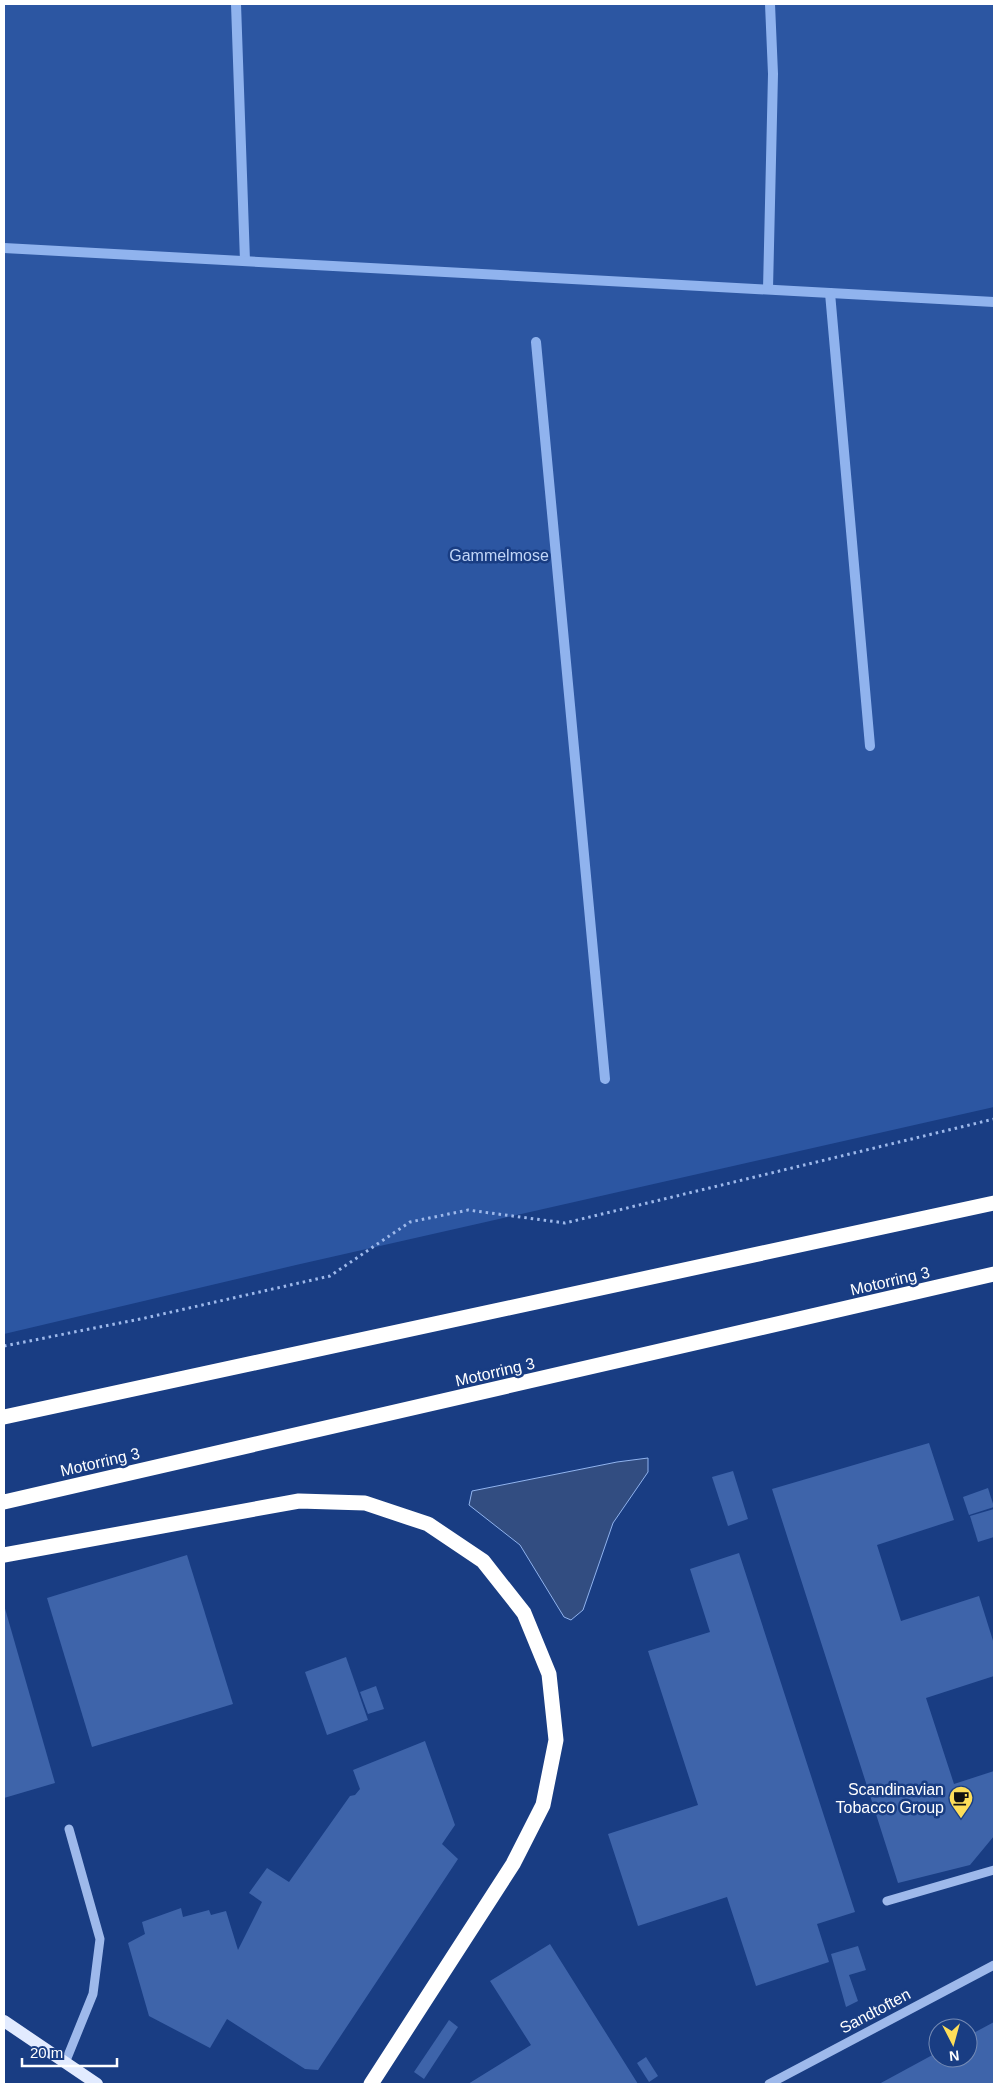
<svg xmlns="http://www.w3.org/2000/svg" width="998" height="2088" viewBox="0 0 998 2088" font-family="Helvetica,sans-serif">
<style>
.green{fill:#2c56a2}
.water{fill:#324d81;stroke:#90b3ee}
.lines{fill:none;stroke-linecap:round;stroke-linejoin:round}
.stream{stroke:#90b3ee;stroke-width:10}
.building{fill:#3e64aa}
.path{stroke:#9eb9eb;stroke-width:3;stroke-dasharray:2.5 4;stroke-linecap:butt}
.minor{stroke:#9eb9eb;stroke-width:9}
.major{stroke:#e2ebff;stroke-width:12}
.highway{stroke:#fff;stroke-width:15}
.labels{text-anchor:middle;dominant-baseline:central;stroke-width:5;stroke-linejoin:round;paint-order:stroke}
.park-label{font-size:16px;fill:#c2d6f8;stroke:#193d83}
.street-label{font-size:16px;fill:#fff;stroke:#193d83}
.poi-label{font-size:16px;fill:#fff;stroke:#193d83;text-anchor:end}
</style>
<rect width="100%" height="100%" fill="#193d83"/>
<path class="green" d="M4,4H994V1107L296,1265L4,1334Z"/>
<path class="water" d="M648,1458V1472L613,1523L583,1610L571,1620L564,1617L520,1545L469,1505L472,1491L617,1462Z"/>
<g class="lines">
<g class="stream">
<path d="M236,4L245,261"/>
<path d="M4,248L994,302"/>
<path d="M768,289L773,74L770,4"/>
<path d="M830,293L870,746"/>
<path d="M536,342L605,1079"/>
</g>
</g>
<g class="building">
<path d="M929,1443L954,1520L877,1545L901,1621L979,1596L994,1644V1676L926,1698L954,1784L994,1771V1836L970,1865L898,1883L772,1489Z"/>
<path d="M733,1471L748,1519L728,1526L712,1477Z"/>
<path d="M988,1488L994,1507L969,1515L963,1497Z"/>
<path d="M994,1509V1537L978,1542L970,1516Z"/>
<path d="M739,1553L855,1912L817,1924L829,1962L756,1986L727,1897L638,1926L608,1834L698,1805L648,1651L710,1632L690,1569Z"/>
<path d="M187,1555L233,1704L92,1747L47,1598Z"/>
<path d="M4,1605L55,1783L4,1798Z"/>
<path d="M346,1657L368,1720L327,1735L305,1672Z"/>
<path d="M376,1686L384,1709L368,1714L360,1692Z"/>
<path d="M425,1741L455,1825L442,1844L458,1859L318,2070L305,2069L227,2019L210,2048L149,2016L128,1943L145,1934L142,1922L181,1908L183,1917L209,1910L211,1915L226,1911L238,1950L262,1902L249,1893L267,1868L289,1882L350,1796L355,1795L360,1789L353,1770Z"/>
<path d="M550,1944L638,2084H468L531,2045L490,1981Z"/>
<path d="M858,1946L866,1970L849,1975L858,2001L846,2007L831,1954Z"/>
<path d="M449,2020L458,2027L424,2079L414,2072Z"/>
<path d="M994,2022V2084H879L938,2052V2058H968V2036Z"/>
<path d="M646,2057L658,2076L649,2082L637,2063Z"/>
</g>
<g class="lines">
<path class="path" d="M4,1346L145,1318L330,1276L410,1222L468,1210L565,1223L994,1119"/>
<g class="minor">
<path d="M887,1901L994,1870"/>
<path d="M65,2063L93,1994L100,1939L69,1829"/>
<path d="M769,2084L994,1965"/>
</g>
<path class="major" d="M4,2021L97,2084"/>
<g class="highway">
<path d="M4,1417L994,1203"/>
<path d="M4,1502L994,1274"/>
<path d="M4,1555L299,1501L365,1503L428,1524L483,1561L524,1613L549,1674L556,1740L543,1805L513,1864L371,2084"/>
</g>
</g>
<defs>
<symbol id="cafe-pin" viewBox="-11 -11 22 30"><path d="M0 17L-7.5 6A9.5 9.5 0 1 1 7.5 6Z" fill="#fede59" stroke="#193d83"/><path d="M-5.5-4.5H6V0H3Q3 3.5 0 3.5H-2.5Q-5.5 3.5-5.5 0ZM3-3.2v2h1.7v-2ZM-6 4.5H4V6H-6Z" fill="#111"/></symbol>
</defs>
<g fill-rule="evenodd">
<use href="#cafe-pin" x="947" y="1784" width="28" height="38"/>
</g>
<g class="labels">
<g class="park-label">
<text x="499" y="555">Gammelmose</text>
</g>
<g class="street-label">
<text transform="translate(890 1281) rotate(-13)">Motorring 3</text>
<text transform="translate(495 1372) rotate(-13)">Motorring 3</text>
<text transform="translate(100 1462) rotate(-13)">Motorring 3</text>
<text transform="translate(875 2011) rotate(-28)">Sandtoften</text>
</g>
<g class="poi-label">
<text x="944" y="1789">Scandinavian<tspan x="944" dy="18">Tobacco Group</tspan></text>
</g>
</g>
<rect width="998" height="2088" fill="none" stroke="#ffffff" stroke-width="10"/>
<g transform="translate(953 2043) rotate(174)"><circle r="24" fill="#193d83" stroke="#758bb5"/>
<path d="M0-4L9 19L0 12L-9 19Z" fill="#fede59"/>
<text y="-8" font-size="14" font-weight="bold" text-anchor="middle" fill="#ffffff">N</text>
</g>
<path d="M22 2058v8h95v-8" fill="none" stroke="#ffffff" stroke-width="2.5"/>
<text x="30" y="2058" font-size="15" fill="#ffffff" stroke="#193d83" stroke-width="4" paint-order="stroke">20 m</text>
</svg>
